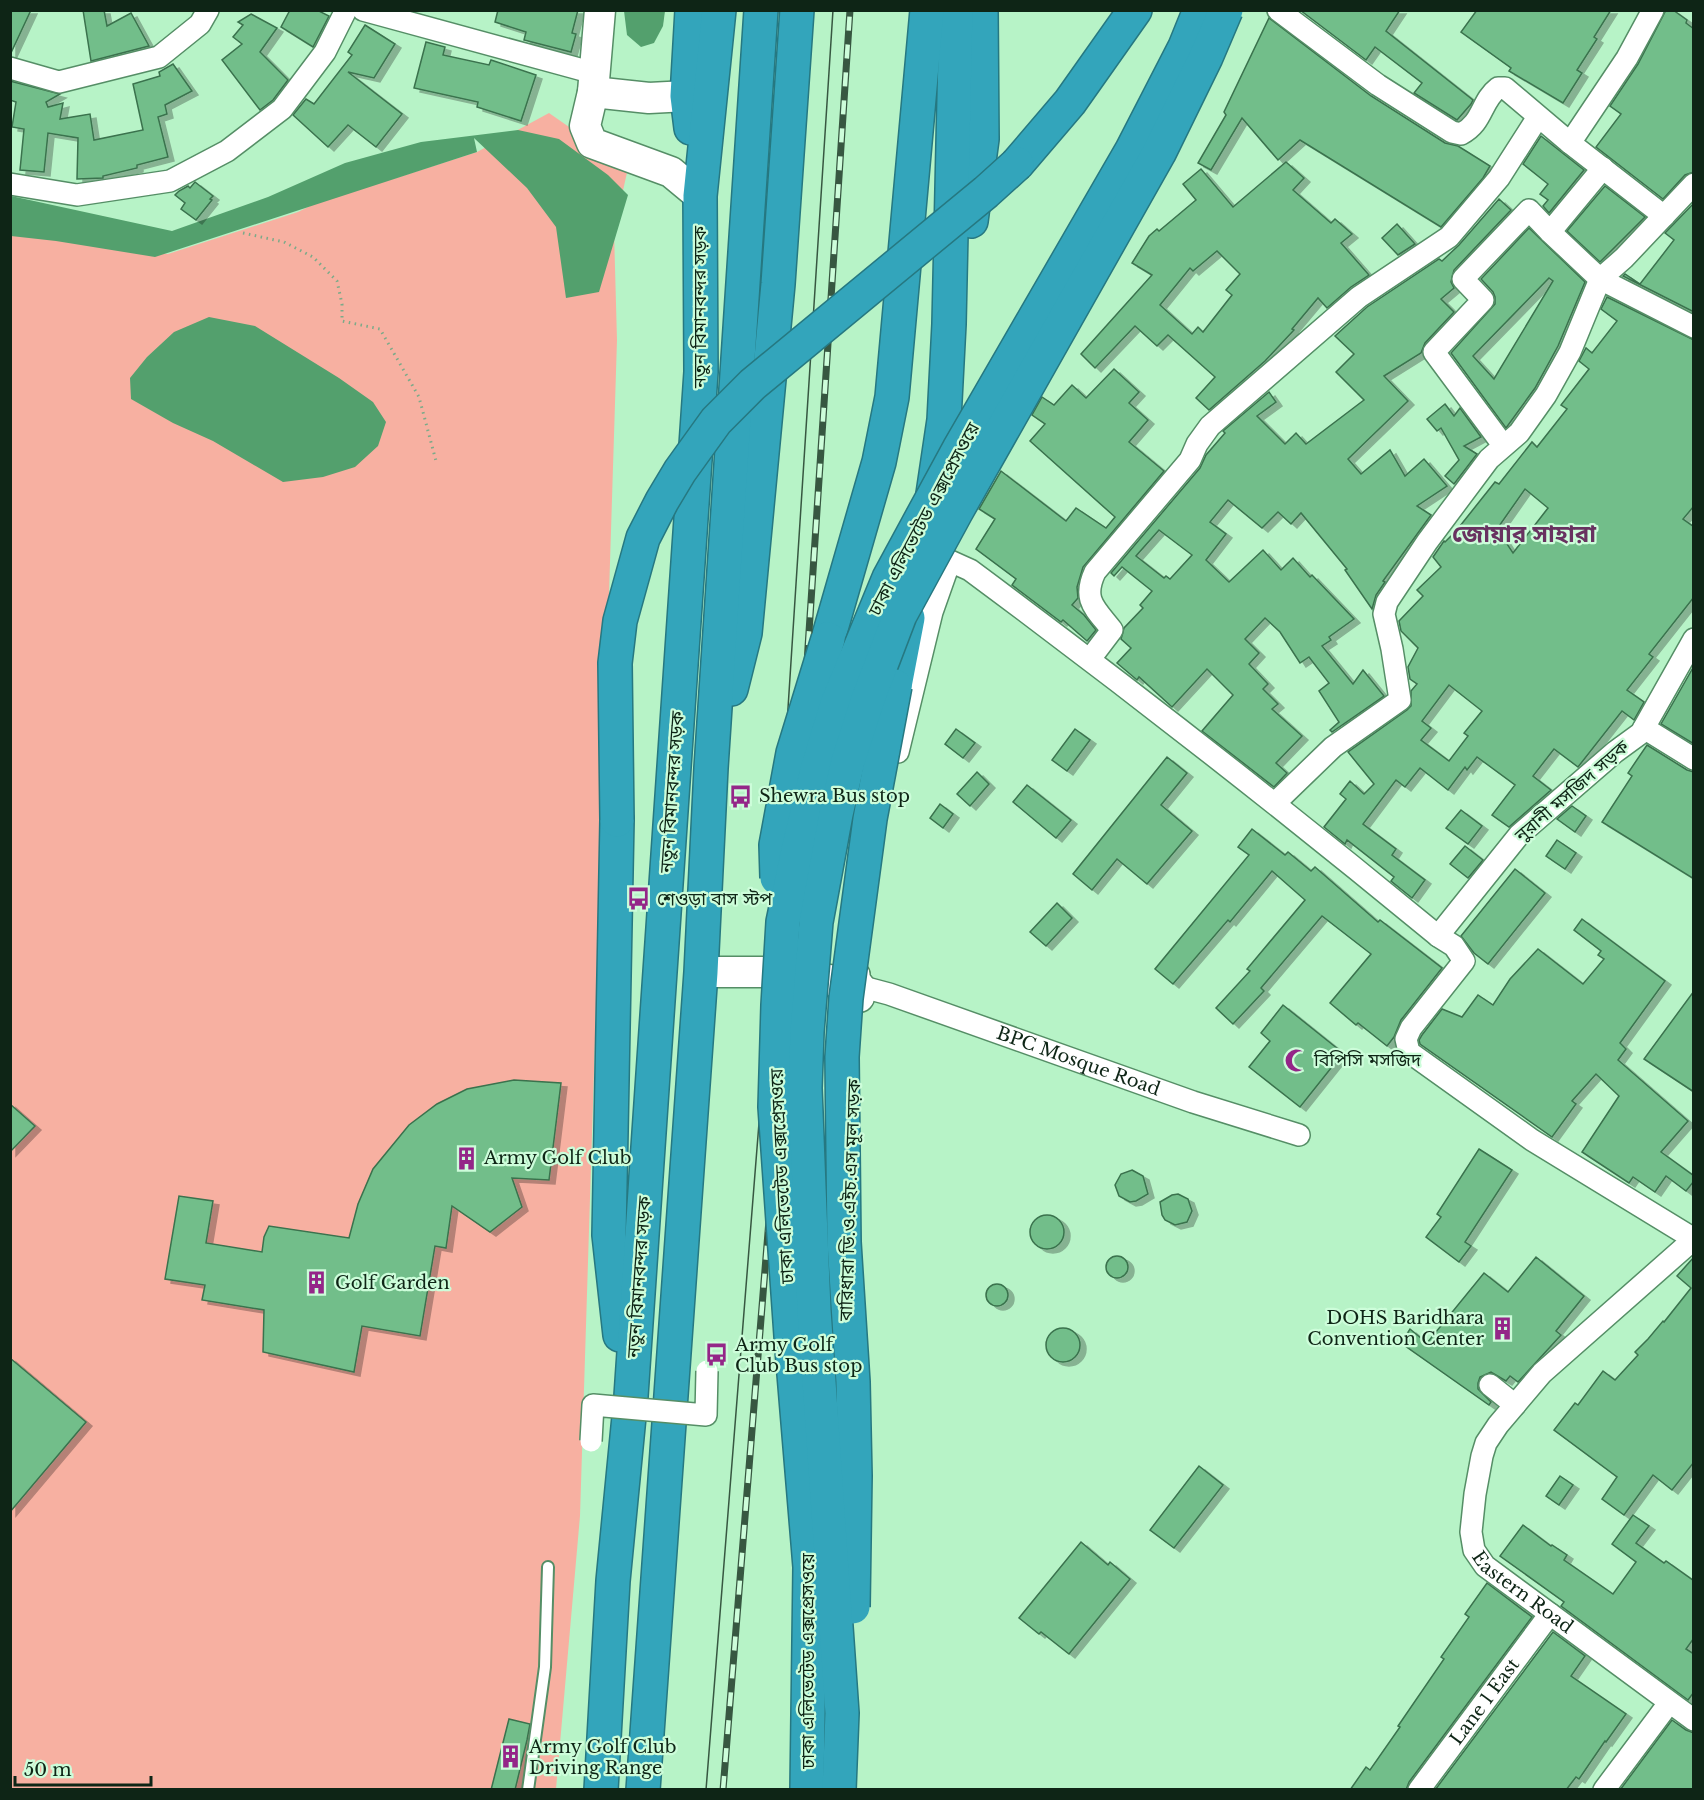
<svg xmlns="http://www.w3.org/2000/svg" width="1704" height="1800" viewBox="0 0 1704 1800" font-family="'Libre Baskerville','Noto Sans Bengali',serif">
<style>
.green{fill:#f7b0a1}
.water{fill:#53a06d}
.building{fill:#72be8a;stroke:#3a724d;stroke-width:1.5;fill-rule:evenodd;filter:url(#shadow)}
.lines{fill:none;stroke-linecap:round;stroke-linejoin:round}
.lane-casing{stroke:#558e66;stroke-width:14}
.street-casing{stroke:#558e66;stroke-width:24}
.secondary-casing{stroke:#558e66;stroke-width:33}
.highway-casing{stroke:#267881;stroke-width:36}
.path{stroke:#7baa89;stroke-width:3;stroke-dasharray:1.5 4.5;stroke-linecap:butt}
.lane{stroke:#fff;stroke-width:10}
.street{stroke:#fff;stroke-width:21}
.secondary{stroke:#fff;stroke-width:30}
.highway{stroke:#33a5bb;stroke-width:33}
.tram{stroke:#375741;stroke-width:1.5}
.rail-casing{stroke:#375741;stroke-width:7}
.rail{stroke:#cdfdda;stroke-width:4.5;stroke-dasharray:14;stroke-linecap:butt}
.street-bridge-casing{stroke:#558e66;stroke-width:24;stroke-linecap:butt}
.highway-bridge-casing{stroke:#267881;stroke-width:36;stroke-linecap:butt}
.street-bridge{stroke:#fff;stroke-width:21}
.highway-bridge{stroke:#33a5bb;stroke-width:33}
.labels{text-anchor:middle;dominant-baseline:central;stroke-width:4.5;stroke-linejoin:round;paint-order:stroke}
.street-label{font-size:18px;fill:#0e2516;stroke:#cdfdda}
.poi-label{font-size:18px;fill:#0e2516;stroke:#cdfdda;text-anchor:start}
.district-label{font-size:24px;font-weight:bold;fill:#683260;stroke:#cdfdda}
</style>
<defs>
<filter id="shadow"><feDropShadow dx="6" dy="4" stdDeviation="0" flood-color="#0004"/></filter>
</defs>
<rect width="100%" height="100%" fill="#b7f3c7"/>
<path class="green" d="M549,113L628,168L614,231L617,340L580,1516L556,1789H11V233L168,254L298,212L330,196L396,178L477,152Z"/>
<g class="water">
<path d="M624,11H665L663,26L654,43L641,47L627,35Z"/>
<path d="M518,130L559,139L608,175L628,195L599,292L566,298L556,227L527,188L474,138L477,152L155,257L56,241L11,236V196L172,231L268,197L345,163L421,142Z"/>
<path d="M209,317L255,326L339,378L373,402L386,422L378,446L355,467L323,477L283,482L213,441L173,423L131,399L130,378L147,357L174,332Z"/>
</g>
<g class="building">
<path d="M10,10H31L10,55Z"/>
<path d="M83,10H104L107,26L131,13L149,46L91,61Z"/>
<path d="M290,10H317L329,16L313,47L281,27Z"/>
<path d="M498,10H578L572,33L576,34L571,52L524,40L526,32L495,22Z"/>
<path d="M1300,10H1400L1386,31L1473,100L1471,104L1457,120L1414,93L1422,83L1375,47L1366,60Z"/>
<path d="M1477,10H1611L1594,37L1597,39L1577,70L1582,73L1563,103L1509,71L1511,68L1461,32Z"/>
<path d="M1666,10H1673L1687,20L1686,23L1694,29V172L1685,175L1663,199L1596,147L1621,114L1610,106L1638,64Z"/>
<path d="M251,14L277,28L260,52L288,80L273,100L260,110L222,60L242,44L233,37L243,25L238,22Z"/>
<path d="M1269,18L1371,96L1445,143L1458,146L1490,166L1483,178L1441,227L1300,140L1278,160L1242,118L1211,170L1198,163L1226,115L1224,112Z"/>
<path d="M365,25L395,44L374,78L348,72L402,114L376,147L348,125L328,147L293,115L306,99L314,104L352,55L348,52Z"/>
<path d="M426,42L445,47L443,55L489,65L491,60L536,75L521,121L477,107L478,102L414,88Z"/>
<path d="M173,64L192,91L165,105L167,114L158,117L168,157L137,165V168L103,176V178L77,179L78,138L48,133L44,172L20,170L24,129L12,127L16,102L10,100V81L60,94L46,102L48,107L63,103L60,119L90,114L94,140L143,130L133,84L160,76L159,72Z"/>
<path d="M1541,136L1584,170L1549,213L1543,206L1548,200L1540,194L1548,184L1523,164Z"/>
<path d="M1286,162L1304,178L1293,190L1331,223L1335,219L1352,234L1341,243L1369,275L1351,287L1327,308L1318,298L1292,329L1294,330L1265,361L1209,410L1196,398L1215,377L1168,335L1157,346L1135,326L1095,368L1081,354L1152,275L1132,263L1149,236L1157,229L1159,231L1196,200L1183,184L1201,169L1233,207ZM1217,251L1240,274L1226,290L1232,295L1203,332L1198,327L1192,334L1160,305L1190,268L1193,271Z"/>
<path d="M195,182L213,196L210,199L212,200L196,220L181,209L185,203L175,195L179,191L188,186L190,188Z"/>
<path d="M1605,186L1645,217L1600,262L1567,231Z"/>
<path d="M1499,199L1511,210L1454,270L1451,282L1454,288L1441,299L1454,312L1425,343L1421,353L1384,376L1408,401L1348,459L1361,474L1390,450L1405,476L1424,459L1447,486L1417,506L1431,515L1383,581L1385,582L1376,595L1372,609L1345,570L1347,569L1301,513L1291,524L1278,512L1262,528L1228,500L1210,522L1226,534L1206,560L1229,582L1263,550L1281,570L1293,558L1310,577L1312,575L1354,619L1329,637L1331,640L1322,646L1353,684L1363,670L1384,696L1332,732L1330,730L1339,722L1319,691L1329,683L1309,657L1300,663L1280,632L1265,618L1245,639L1259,653L1249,664L1268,684L1263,689L1278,704L1272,709L1302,736L1276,763L1287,773L1274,787L1202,731L1233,695L1207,669L1172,707L1139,677L1137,680L1117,663L1131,648L1121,639L1124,628L1143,608L1140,605L1152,591L1122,567L1114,576L1111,573L1200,468L1206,455L1225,433L1223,431L1269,392L1276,402L1257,416L1285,444L1296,433L1306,444L1364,400L1336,372L1354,354L1335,336L1367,307L1439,259L1442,261L1459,245ZM1159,530L1192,555L1170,579L1166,576L1164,578L1136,556Z"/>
<path d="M1694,203V312L1623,276L1625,274L1640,284L1674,240L1665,233Z"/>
<path d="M1397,224L1415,244L1398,255L1382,238Z"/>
<path d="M1529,228L1585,282L1558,346L1535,388L1506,428L1451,353L1495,304V297L1493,292L1481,279ZM1549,278L1553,281L1494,379L1473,356Z"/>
<path d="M1607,297L1694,340V506L1683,519L1694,527V597L1649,654L1653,657L1627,690L1644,702L1634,720L1622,711L1578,767L1554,749L1533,776L1551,790L1509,827L1492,815L1515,785L1477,757L1467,770L1465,767L1448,790L1420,768L1405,787L1396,780L1363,824L1396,849L1392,855L1425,880L1412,898L1391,881L1394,877L1347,840L1345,844L1324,827L1346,799L1340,794L1350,781L1364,794L1374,784L1348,752L1407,710L1411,706V691L1417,684L1410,679L1408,667L1418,648L1401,631L1399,621L1423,596L1417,590L1441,567L1433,557L1444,541L1445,542L1456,531L1495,482L1499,484L1532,442L1537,447L1567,409L1561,405L1589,369L1579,361L1586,348L1592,353L1617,321L1601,309ZM1525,489L1548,508L1513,553L1497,529ZM1449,685L1482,711L1464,733L1468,736L1449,761L1421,740L1431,728L1422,721Z"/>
<path d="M1114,369L1139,392L1129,403L1148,420L1129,442L1164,471L1083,567L1077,587L1078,598L1072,605L1084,615L1096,630L1087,641L1063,620L1061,622L1012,585L1016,579L976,549L995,519L979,509L1001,471L1066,521L1076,508L1106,528L1115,517L1030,441L1045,424L1032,415L1042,397L1054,405L1072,385L1086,398Z"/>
<path d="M1445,404L1454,416L1460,408L1481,437L1464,446L1477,454L1454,484L1445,476L1459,460L1441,428L1437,431L1427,419Z"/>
<path d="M1694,666V744L1661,724Z"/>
<path d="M956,729L975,743L963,758L945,744Z"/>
<path d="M1075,729L1090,740L1067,771L1052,760Z"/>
<path d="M1647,745L1687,770L1694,772V879L1602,822L1632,776L1628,773Z"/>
<path d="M1167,757L1187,773L1161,805L1192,831L1147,884L1117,859L1092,890L1073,874Z"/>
<path d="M977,772L989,784L970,806L957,794Z"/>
<path d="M1027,785L1071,820L1056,838L1013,802Z"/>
<path d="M940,804L953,814L943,828L930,818Z"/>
<path d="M1572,806L1586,816L1575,832L1557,819Z"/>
<path d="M1461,810L1482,826L1468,844L1446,828Z"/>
<path d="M1252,829L1285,855L1288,852L1311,871L1315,867L1378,922L1380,920L1442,968L1401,1020L1394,1037L1387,1046L1358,1023L1356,1025L1330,1003L1371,954L1322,916L1261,988L1264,991L1233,1024L1216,1008L1250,971L1247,969L1305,900L1272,871L1230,922L1228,920L1173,984L1155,969L1249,855L1238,847Z"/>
<path d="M1557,840L1576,853L1565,869L1546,856Z"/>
<path d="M1465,846L1483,860L1468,878L1450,864Z"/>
<path d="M1515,869L1545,893L1488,964L1474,953L1461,936Z"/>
<path d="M1057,903L1072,918L1046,946L1030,932Z"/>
<path d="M1582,919L1665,981L1620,1043L1626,1049L1618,1060L1688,1121L1661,1152L1694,1176V1181L1686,1191L1666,1176L1655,1192L1633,1177L1629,1183L1582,1152L1619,1096L1596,1074L1572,1101L1576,1104L1552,1137L1420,1044L1419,1040L1422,1035L1442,1009L1462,1017L1478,995L1493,1005L1510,979L1538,949L1583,984L1604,959L1598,955L1601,951L1574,930Z"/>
<path d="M1694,991V1092L1644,1059Z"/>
<path d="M1283,1005L1343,1053L1300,1107L1249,1067L1270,1041L1261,1033Z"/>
<path d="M514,1080L561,1083L549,1180L512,1178L522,1207L490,1232L452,1206L446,1248L435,1246L420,1336L362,1326L354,1372L263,1352L264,1310L202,1300L205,1285L165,1279L179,1196L213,1201L206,1243L262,1252L264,1237L269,1226L349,1238L358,1204L373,1169L409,1125L437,1104L467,1089Z"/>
<path d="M10,1104L35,1126L10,1152Z"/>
<path d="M1479,1149L1512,1170L1465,1242L1471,1246L1459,1262L1426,1237L1441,1217L1437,1214Z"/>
<path d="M1132,1170L1143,1176L1148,1194L1136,1201L1130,1202L1119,1196L1115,1185L1121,1174Z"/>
<path d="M1178,1194L1188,1199L1192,1211L1187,1222L1175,1225L1165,1220L1162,1215L1160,1202L1172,1195Z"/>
<circle cx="1047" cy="1232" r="17"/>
<circle cx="1117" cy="1267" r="11"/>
<path d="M1536,1257L1584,1296L1556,1331L1561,1335L1518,1382L1510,1376L1506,1381L1491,1372L1480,1377L1478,1383V1389L1491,1402L1489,1405L1401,1343L1410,1329L1427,1343L1484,1273L1508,1292Z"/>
<path d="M1694,1257V1462L1672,1490L1653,1475L1624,1515L1602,1499L1617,1477L1554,1430L1575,1403L1578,1405L1603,1371L1615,1380L1638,1355L1635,1352L1648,1339L1663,1321L1664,1322L1691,1288L1677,1276Z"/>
<circle cx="997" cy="1295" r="11"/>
<circle cx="1063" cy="1345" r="17"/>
<path d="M10,1358L86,1422L10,1512Z"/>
<path d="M1199,1466L1223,1485L1174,1548L1150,1530Z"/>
<path d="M1560,1476L1573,1485L1559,1505L1546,1496Z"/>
<path d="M1633,1515L1649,1526L1636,1543L1664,1563L1666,1561L1694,1581V1638L1686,1649L1694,1654V1692L1688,1700L1561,1606L1564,1602L1500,1556L1523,1525L1551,1546L1552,1545L1567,1555L1564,1560L1613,1594L1636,1562L1612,1544Z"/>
<path d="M1081,1542L1108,1565L1110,1562L1130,1579L1069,1654L1041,1632L1039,1634L1019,1618Z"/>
<path d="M1487,1583L1532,1617L1409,1782L1406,1790H1350L1366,1767L1370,1770L1400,1727L1398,1726L1444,1659L1441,1657L1469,1617L1465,1614Z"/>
<path d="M1553,1632L1585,1656L1571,1676L1626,1714L1606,1742L1605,1741L1579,1779L1576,1777L1566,1790H1435Z"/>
<path d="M509,1719L530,1724L527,1740L515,1790H491Z"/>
<path d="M1672,1720L1686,1730L1694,1733V1790H1620Z"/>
</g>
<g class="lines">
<defs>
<path id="lane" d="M528,1790L545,1667L548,1567"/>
<g id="street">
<path d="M363,10L594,73"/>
<path d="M1278,10L1378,85L1452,132L1461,134C1483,123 1481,101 1498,88H1505L1570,143L1664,216"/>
<path d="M10,68L59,82L159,57L200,24L208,10"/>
<path d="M1570,143L1627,58L1653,10"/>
<path d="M10,184L77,195L170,181L227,151L282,109L325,52L346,10"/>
<path d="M1550,232L1600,279L1694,327"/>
<path d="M1503,445L1434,352L1483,300L1463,279L1529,210L1550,232L1603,168"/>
<path d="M1090,659L1112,630C1095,608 1082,600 1095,572L1190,460L1197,444L1210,426L1359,297L1449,237L1499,178L1538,117"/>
<path d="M1644,728L1694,759"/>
<path d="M898,752L932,612L950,561L970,570C1129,688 1285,810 1438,936L1454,946L1464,961L1411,1028L1406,1039L1409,1052L1532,1140L1694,1239"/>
<path d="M1275,803L1333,747L1400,700L1392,649L1384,614L1387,602L1427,542L1489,459L1519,433L1546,395L1570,352L1600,279L1624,258L1694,184"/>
<path d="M1438,936L1519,835L1615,752L1641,733L1694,639"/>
<path id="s1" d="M859,974V986L889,994L1193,1102L1299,1135"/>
<path id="s2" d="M1694,1239L1542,1373L1498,1425L1486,1443L1482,1456L1475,1494L1471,1532L1474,1550L1485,1566L1694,1720"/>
<path d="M1490,1385L1515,1405"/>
<path id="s3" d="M1419,1790L1550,1614"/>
<path d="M1604,1790L1669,1703"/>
</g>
<g id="secondary">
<path d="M600,10L593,92L585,126L592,143L671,172L700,196"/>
<path d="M593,92L649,98L687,96"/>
<path d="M701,972H789L859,986V997"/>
</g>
<g id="highway">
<path d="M691,128L687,96L692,10"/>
<path d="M1017,164L1070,102L1135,10"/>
<path d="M971,221L982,139L981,10"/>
<path d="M933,494L944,420L949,324L956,10"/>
<path d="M828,639L879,462L892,397L927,10"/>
<path d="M895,686L908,618"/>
<path d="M731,689L745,633L778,284L797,10"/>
<path d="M617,820L609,1235L620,1335"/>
<path d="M601,1790L613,1581L631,1396L701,372L700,196L719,10"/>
<path d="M643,1790L701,972L711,768L761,10"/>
</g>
</defs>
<use href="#lane" class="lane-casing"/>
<use href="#street" class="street-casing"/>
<use href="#secondary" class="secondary-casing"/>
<use href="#highway" class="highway-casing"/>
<path class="path" d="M243,233L284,242L313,257L337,281L342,304V321L380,329L419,397L436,461"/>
<use href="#lane" class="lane"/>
<use href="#street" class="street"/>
<use href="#secondary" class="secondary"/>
<use href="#highway" class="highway"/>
<path class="tram" d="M706,1790L771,972L833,10"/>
<defs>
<path id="rail" d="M723,1790L789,972L808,647L850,10"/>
</defs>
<use href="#rail" class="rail-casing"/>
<use href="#rail" class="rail"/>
<defs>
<path id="street-bridge" d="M591,1441L593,1405L706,1415L707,1371"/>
<g id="highway-bridge">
<path d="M617,820L615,663L620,621L643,538L662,501L680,471L716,421L753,384L986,192L1017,164"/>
<path d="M777,878L776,845L793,753L828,639"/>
<path d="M853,1607L855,1476L853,1382L844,1242L842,1057L846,998L870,819L895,686"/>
<path d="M807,1790L810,1567L792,1350L775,1107L778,1005L783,922L798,850L817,770L837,704L889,578L959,449L1132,150L1185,47L1200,10"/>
<path d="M839,1790L842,1713L814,1310L805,1088L807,1032L816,922L836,814L848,761L868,699L900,615L956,512L1159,153L1206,57L1226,10"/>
</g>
</defs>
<use href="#street-bridge" class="street-bridge-casing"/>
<use href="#highway-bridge" class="highway-bridge-casing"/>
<use href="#street-bridge" class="street-bridge"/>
<use href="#highway-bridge" class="highway-bridge"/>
</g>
<defs>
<symbol id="bus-bare" viewBox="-9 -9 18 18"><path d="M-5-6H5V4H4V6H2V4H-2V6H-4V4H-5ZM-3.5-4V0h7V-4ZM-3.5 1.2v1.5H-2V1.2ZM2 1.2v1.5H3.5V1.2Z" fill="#942688" stroke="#cdfdda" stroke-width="2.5" paint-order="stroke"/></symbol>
<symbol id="mosque-bare" viewBox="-9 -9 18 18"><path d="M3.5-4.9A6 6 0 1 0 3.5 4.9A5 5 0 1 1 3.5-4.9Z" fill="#942688" stroke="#cdfdda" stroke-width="2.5" paint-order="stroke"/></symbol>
<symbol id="building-bare" viewBox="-9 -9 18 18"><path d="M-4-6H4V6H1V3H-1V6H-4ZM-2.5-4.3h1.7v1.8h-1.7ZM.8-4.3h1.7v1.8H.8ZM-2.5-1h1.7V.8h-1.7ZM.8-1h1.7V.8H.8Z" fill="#942688" stroke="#cdfdda" stroke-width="2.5" paint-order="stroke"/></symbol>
</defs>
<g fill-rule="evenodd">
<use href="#bus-bare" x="724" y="780" width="33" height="33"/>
<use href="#bus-bare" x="622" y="882" width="33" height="33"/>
<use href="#mosque-bare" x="1280" y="1044" width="33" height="33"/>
<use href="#building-bare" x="450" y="1142" width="33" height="33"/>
<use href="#building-bare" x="300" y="1266" width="33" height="33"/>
<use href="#building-bare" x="1486" y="1312" width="33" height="33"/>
<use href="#bus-bare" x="700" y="1338" width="33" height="33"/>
<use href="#building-bare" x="494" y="1740" width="33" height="33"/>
</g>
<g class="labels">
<g class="street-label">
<text transform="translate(700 307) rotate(-90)">নতুন বিমানবন্দর সড়ক</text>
<text transform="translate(924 519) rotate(-62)">ঢাকা এলিভেটেড এক্সপ্রেসওয়ে</text>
<text transform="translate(1572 791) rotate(-41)">নুরানী মসজিদ সড়ক</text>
<text transform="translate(672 792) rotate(-86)">নতুন বিমানবন্দর সড়ক</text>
<text stroke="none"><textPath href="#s1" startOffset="244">BPC Mosque Road</textPath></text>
<text transform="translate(782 1176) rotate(-93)">ঢাকা এলিভেটেড এক্সপ্রেসওয়ে</text>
<text transform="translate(850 1200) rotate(-88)">বারিধারা ডি.ও.এইচ.এস মূল সড়ক</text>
<text transform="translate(639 1277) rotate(-86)">নতুন বিমানবন্দর সড়ক</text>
<text stroke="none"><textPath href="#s2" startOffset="466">Eastern Road</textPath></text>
<text transform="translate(808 1661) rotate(-90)">ঢাকা এলিভেটেড এক্সপ্রেসওয়ে</text>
<text stroke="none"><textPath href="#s3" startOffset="110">Lane 1 East</textPath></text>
</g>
<g class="poi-label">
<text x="759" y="796">Shewra Bus stop</text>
<text x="657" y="899">শেওড়া বাস স্টপ</text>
<text x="1314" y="1060">বিপিসি মসজিদ</text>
<text x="484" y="1158">Army Golf Club</text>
<text x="335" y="1283">Golf Garden</text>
<text x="1484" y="1318" text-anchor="end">DOHS Baridhara<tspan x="1484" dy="21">Convention Center</tspan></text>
<text x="735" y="1345">Army Golf<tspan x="735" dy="21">Club Bus stop</tspan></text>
<text x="529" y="1747">Army Golf Club<tspan x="529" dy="21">Driving Range</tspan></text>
</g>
<g class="district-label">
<text x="1524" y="533">জোয়ার সাহারা</text>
</g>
</g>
<rect width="1704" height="1800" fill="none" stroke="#0e2516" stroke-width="24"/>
<path d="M15 1776v9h136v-9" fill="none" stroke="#0e2516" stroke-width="3"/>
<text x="24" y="1776" font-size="18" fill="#0e2516" stroke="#cdfdda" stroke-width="4.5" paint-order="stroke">50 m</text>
</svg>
